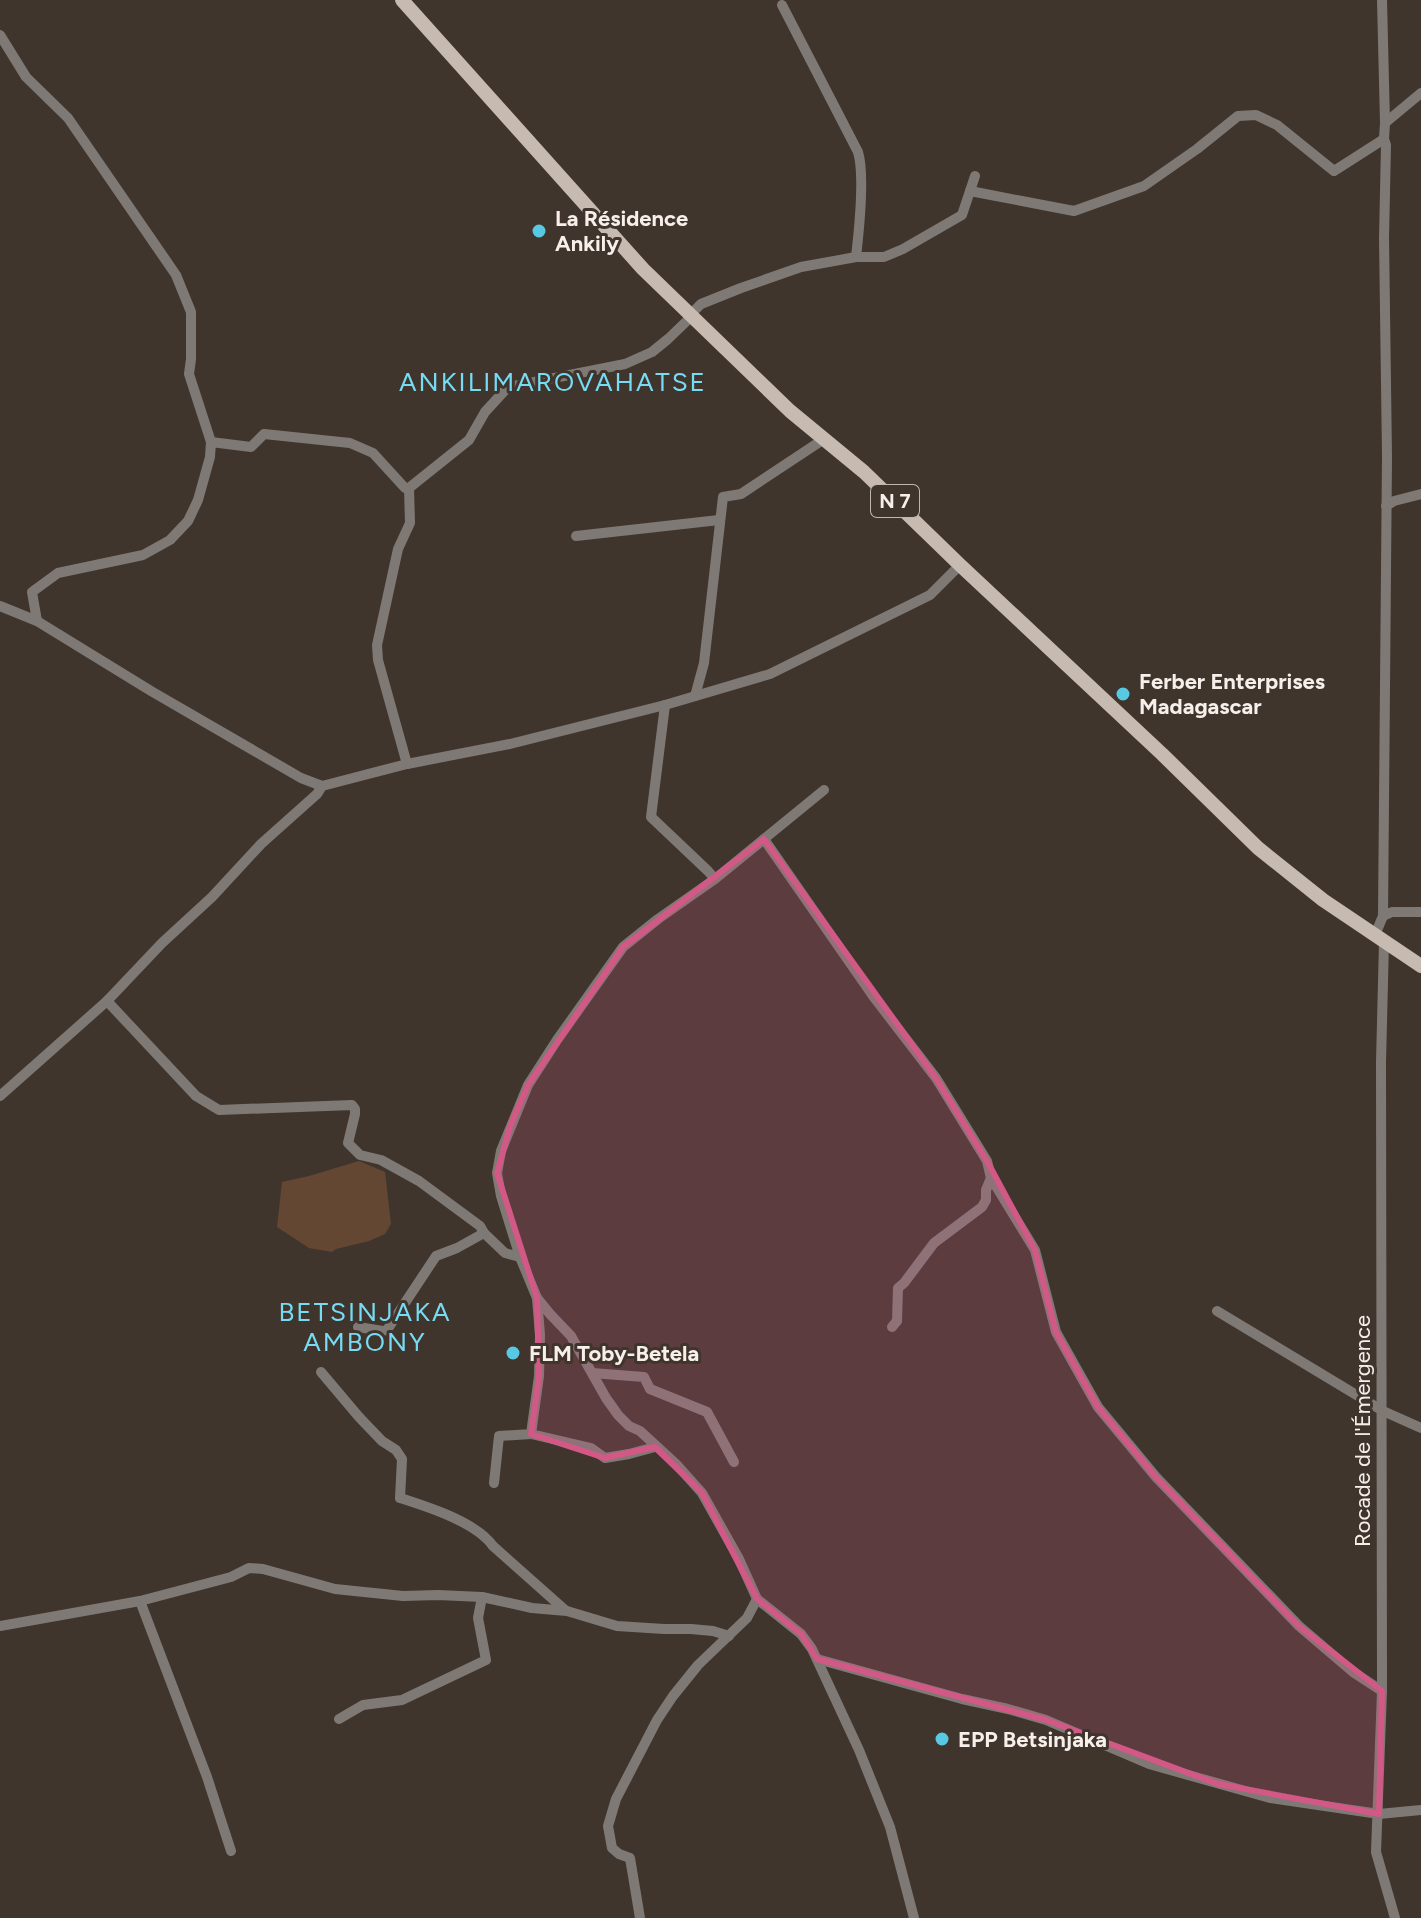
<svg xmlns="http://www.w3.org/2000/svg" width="1421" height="1918" viewBox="0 0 1421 1918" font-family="Figtree,sans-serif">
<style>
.green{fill:#634732}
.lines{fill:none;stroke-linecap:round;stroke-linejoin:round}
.minor{stroke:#7f7975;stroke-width:10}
.major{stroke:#c6bab1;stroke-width:14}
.marked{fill:#d25886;fill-opacity:0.2;stroke:#d25886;stroke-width:6;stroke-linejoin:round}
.poi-dot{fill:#57c9e3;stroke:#40352d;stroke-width:3}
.labels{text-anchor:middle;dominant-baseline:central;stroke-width:6;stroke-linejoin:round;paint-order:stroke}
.shield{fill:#40352d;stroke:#c0b7b1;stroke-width:2}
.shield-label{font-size:20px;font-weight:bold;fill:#f7efea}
.poi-label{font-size:22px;font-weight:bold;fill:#f7efea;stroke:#40352d;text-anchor:start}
.street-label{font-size:22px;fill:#f7efea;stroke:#40352d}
.quarter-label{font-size:26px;letter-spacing:2px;fill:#76dbf3;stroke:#40352d}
</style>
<rect width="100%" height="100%" fill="#40352d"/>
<path class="green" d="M359,1161L385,1172L391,1224L385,1234L369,1241L336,1249L332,1252L309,1248L277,1227L282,1182L309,1176Z"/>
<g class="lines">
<g class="minor">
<path d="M782,5L858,152C865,175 859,231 856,257"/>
<path d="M0,35L26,77L68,118L176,275L191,312V359L189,374L211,442L210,457L198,500L188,521L170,540L143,555L58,573L32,592L37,621"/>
<path d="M1385,123L1421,93"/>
<path d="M970,191L1074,211L1144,186L1197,149L1238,116L1256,115L1277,125L1334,171L1384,139"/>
<path d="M691,314L701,304L741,288L801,267L856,257H884L903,249L962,215L975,176"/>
<path d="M211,442L251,447L264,434L350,443L373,453L405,488H409L410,523L398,549L377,645L378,660L407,764"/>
<path d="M409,488L469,440L485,412L508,387L625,364L652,352L668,339L692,316"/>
<path d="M1386,506L1394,501L1421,494"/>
<path d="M576,536L719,520"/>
<path d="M0,606L37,621L151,691L301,778L322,786"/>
<path d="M695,696L704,663L723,497L741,494L824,439"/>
<path d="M764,839L873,996L936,1078L987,1161L991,1178L1035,1250L1056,1332L1098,1407L1156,1477L1299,1626L1353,1672L1382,1691"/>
<path d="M715,879L824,790"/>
<path d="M1383,916L1392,912H1421"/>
<path d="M1375,935L1383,916L1387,456L1384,238L1386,145L1384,139L1385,123L1382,0"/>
<path d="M1384,942L1381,1062L1382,1691L1376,1852L1395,1918"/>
<path d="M107,1001L196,1096L219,1110L352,1105L355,1109V1114L348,1143L360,1155L381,1160L419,1181L480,1226L484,1233L505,1253L520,1257"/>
<path d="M0,1096L107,1001L162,943L212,897L261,844L317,794L322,786L407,764L510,744L665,705L770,674L930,595L960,565"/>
<path d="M537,1298L550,1314L571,1336L606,1398L618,1415L629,1426L640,1431L677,1465L702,1493L739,1559L757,1599L801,1634L812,1649L859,1750L890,1827L914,1918"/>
<path d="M1217,1311L1383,1411L1421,1428"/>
<path d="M358,1327L383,1331L387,1330L436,1256L457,1248L484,1233"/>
<path d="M892,1327L897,1321L898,1288L904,1283L934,1243L982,1207L986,1200V1190L991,1178"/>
<path d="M321,1372L359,1417L382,1441L396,1450L402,1459L400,1498C428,1507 476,1522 493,1546L565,1610"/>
<path d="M592,1373L644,1377L650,1389L707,1412L734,1462"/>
<path d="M531,1434L591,1448L605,1458L629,1454L655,1447"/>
<path d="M494,1483L499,1436L531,1434L539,1376L540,1335L537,1298L520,1257L501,1196L497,1173L501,1151L528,1085L557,1040L623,947L658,919L715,879L708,871L651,817L665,705"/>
<path d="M140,1601L207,1777L231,1851"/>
<path d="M0,1626L140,1601L231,1577L249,1568L263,1569L335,1589L403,1596L438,1595L482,1597L532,1608L567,1611L617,1626L664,1629H691L713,1631L729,1636"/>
<path d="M817,1659L962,1699L1008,1709L1046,1720L1149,1764L1270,1798L1379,1814L1421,1810"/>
<path d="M339,1719L363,1705L402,1700L486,1660L478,1618L482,1597"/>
<path d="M640,1918L630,1858L619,1854L612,1848L608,1826L616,1799L657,1720L673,1696L698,1665L747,1618L757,1599"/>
</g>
<path class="major" d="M402,0L643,269L790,411L864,472L960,565L1162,754L1258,848L1323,900L1421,966"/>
</g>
<path class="marked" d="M764,839L936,1078L987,1161L1035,1250L1056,1332L1098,1407L1156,1477L1299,1626L1382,1691L1379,1814L1218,1784L1046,1720L817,1659L801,1634L757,1599L702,1493L655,1447L605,1458L531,1434L539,1376L537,1298L497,1173L510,1126L528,1085L623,947Z"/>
<g class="poi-dot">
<circle cx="539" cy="231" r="8"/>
<circle cx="1123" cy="694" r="8"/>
<circle cx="513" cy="1353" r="8"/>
<circle cx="942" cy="1739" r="8"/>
</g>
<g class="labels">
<rect class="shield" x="871" y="485" width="48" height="32" rx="6"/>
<g class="shield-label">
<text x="895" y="501">N 7</text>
</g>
<g class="poi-label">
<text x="555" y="218">La Résidence<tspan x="555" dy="25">Ankily</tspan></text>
<text x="1139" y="681">Ferber Enterprises<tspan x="1139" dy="25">Madagascar</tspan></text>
<text x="529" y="1353">FLM Toby-Betela</text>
<text x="958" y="1739">EPP Betsinjaka</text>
</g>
<g class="street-label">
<text transform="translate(1362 1431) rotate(-90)">Rocade de l'Émergence</text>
</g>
<g class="quarter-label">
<text x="553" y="382">ANKILIMAROVAHATSE</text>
<text x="365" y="1312">BETSINJAKA<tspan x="365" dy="30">AMBONY</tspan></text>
</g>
</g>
</svg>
